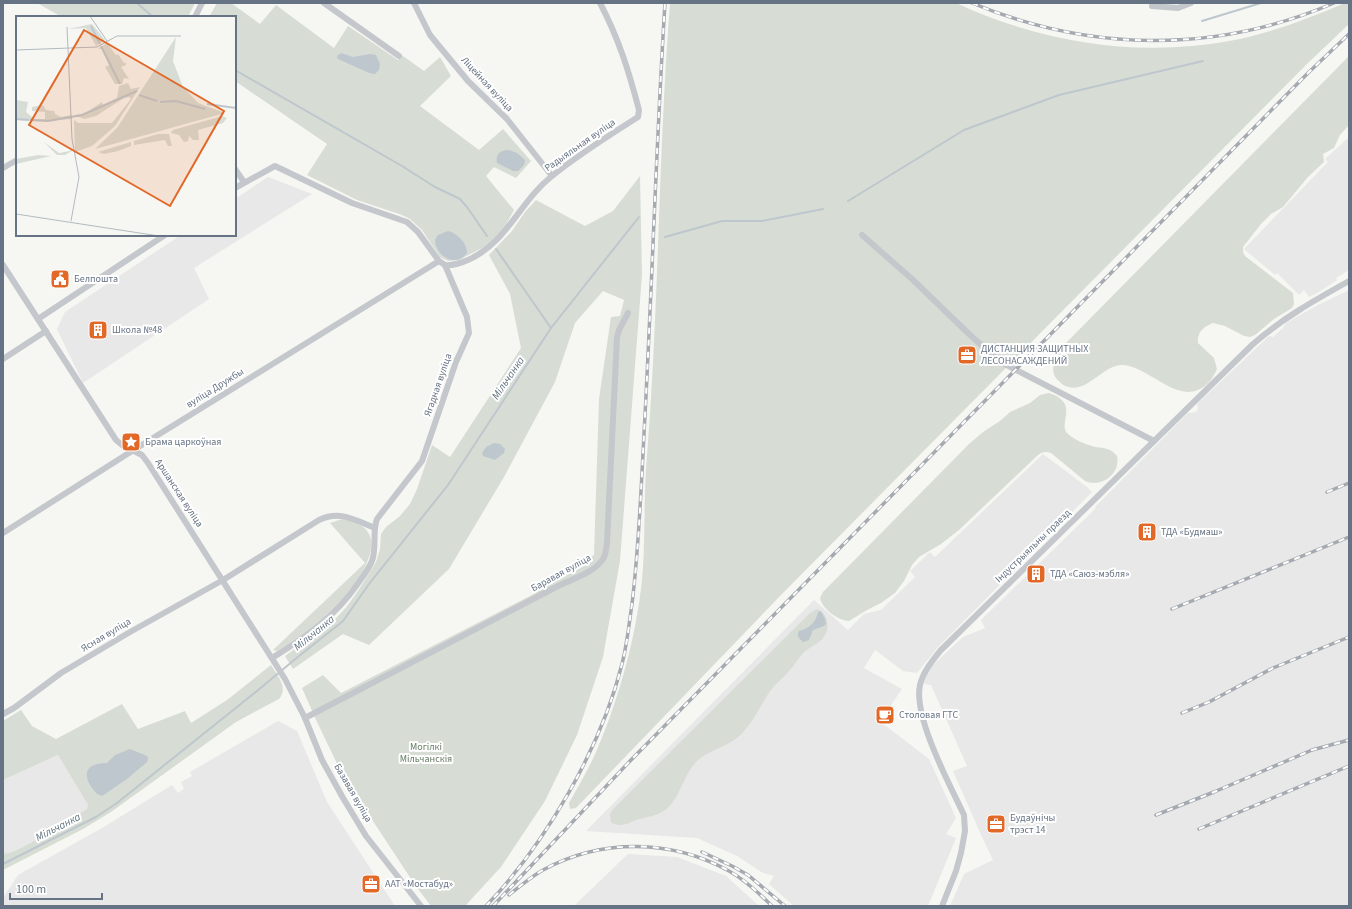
<svg xmlns="http://www.w3.org/2000/svg" width="1352" height="909" viewBox="0 0 1352 909" font-family="'Source Sans 3',sans-serif">
<style>
.built{fill:#e7e8e7}
.green{fill:#d7ddd4}
.water{fill:#bdc7cd}
.lines{fill:none;stroke-linecap:round;stroke-linejoin:round}
.stream{stroke:#bdc7cd;stroke-width:2}
.minor{stroke:#c4c7cb;stroke-width:6}
.rail-casing{stroke:#a5a9b0;stroke-width:3.5}
.rail{stroke:#fff;stroke-width:2;stroke-dasharray:6;stroke-linecap:butt}
.labels{text-anchor:middle;dominant-baseline:central;stroke-width:4;stroke-linejoin:round;paint-order:stroke}
.street-label{font-size:10px;fill:#667384;stroke:#fff}
.poi-label{font-size:10px;fill:#667384;stroke:#fff;text-anchor:start}
.park-label{font-size:10px;fill:#667b64;stroke:#fff}
.water-label{font-size:11px;font-style:italic;fill:#617480;stroke:#fff}
.inset-river{fill:none;stroke:#bdc7cd;stroke-width:2}
.inset-road{fill:none;stroke:#b3bac0;stroke-width:1}
.view{fill:#e26828;fill-opacity:0.15;stroke:#e26828;stroke-width:2}
.inset-edge{fill:none;stroke:#667384;stroke-width:2}
</style>
<rect width="100%" height="100%" fill="#f6f7f3"/>
<g class="built">
<path d="M1349,137V270L1336,278L1337,280L1319,292L1309,297L1304,290L1299,295L1277,273L1275,275L1244,249L1328,162L1325,159Z"/>
<path d="M268,177L312,194L194,268L209,299L83,383L57,329L65,312L181,235H235V199Z"/>
<path d="M1349,290V906H950L964,874L993,860L982,837L953,771L967,766L931,685L924,684L925,678L932,666L963,637L985,628L981,620L1091,513L1095,509L1096,506L1188,413L1196,412L1198,408L1197,404L1269,336L1273,337L1283,328L1286,323L1318,305Z"/>
<path d="M1043,454L1087,487L1092,492L938,647L917,673L903,671L875,650L864,668L902,689L891,705L894,707L882,723L929,759L956,818L946,834L956,838L928,906H794L769,884L774,876L763,873L737,856L697,838L586,831L814,600L848,630L864,614L881,610L915,577L910,571L930,552L935,557Z"/>
<path d="M278,721L297,731L327,802L395,906H3V898L18,875L102,828L172,785L178,793L184,789L181,782L192,776L190,772Z"/>
<path d="M58,755L88,805V809L33,842L8,855L3,854V780Z"/>
<path d="M628,854L677,857L726,876L759,906H574Z"/>
</g>
<g class="green">
<path d="M37,3H195L188,17H62Z"/>
<path d="M217,3H231L260,24L276,5L334,48L348,26L398,60L403,56L424,71L440,57L451,76L420,106L479,150L503,129L531,161L516,178L494,167L486,176L514,210L503,230L484,247L459,260L448,261L440,257L422,230L410,219L402,215L357,200L307,175L327,144L235,81V17H209Z"/>
<path d="M670,3H956C1040,42 1137,58 1229,41C1269,34 1307,19 1345,3H1349V24L1308,63L782,594L576,808L570,809L569,803C578,787 588,770 596,752C620,697 639,627 643,567C645,534 644,501 646,469C659,314 658,158 670,3Z"/>
<path d="M1349,56V125L1340,135L1334,148L1323,154L1324,162L1308,177L1283,207L1271,214L1261,224L1243,247V252L1245,256L1293,293L1294,304L1292,308L1274,319L1255,335L1250,337L1244,336L1225,326L1213,323L1205,327L1200,332L1198,338V343L1214,358L1217,369C1213,378 1208,385 1200,389C1175,402 1149,367 1123,365C1102,364 1084,399 1062,384C1059,381 1056,379 1054,375C1051,364 1057,355 1063,346Z"/>
<path d="M640,176L642,275L620,561L603,657L577,735L545,801L501,867L465,906H431L415,885L342,774L317,722L302,688L323,675L341,693L532,595L594,555L599,399L611,317L620,316L624,300L603,291L575,323L555,382L504,477L449,569L369,645L343,634L293,669L285,656C304,642 325,630 341,613C355,598 365,579 376,562L380,549L381,534L386,527L400,516L410,504L417,489L432,445L450,457L521,348L510,294L489,255L512,231L525,212L536,200L585,226L613,211Z"/>
<path d="M1049,393C1080,403 1058,422 1067,433C1073,439 1084,444 1092,446C1102,449 1109,446 1117,456C1121,474 1101,488 1085,481L1051,453C1046,451 1042,452 1038,455L959,530L941,544L919,557L912,565L904,581L895,593L881,603L867,610L849,621C839,621 822,609 820,598L823,592L969,444L983,432L1000,421L1010,412L1030,403L1040,395Z"/>
<path d="M343,519C353,521 366,525 370,536C379,562 340,603 322,619C308,631 292,641 277,651L273,650L365,563L330,523L339,520Z"/>
<path d="M817,609C828,614 830,625 825,635C821,643 811,646 804,652C798,658 795,665 789,671C785,676 779,681 774,686C761,702 754,724 737,738C726,747 710,750 698,760C683,774 681,798 665,810C657,816 646,817 636,820C628,824 619,828 611,822L610,814L614,808L810,613Z"/>
<path d="M271,665C277,675 289,688 279,699L236,722L111,812L83,829L3,870V854C16,855 73,818 87,809L88,805L58,755L3,780V721L21,710L32,726L56,739L122,704L138,729L185,711L191,723L227,700Z"/>
</g>
<g class="water">
<path d="M341,53L353,57L370,54L376,55L380,64L379,70L375,74L369,73L338,59L337,56Z"/>
<path d="M509,150L517,153L525,160L524,165L518,171H513L497,163C495,154 501,150 509,150Z"/>
<path d="M448,231C457,233 467,243 467,253C456,268 436,257 435,240L438,235Z"/>
<path d="M494,443L500,444L505,449L504,453L495,460L483,456L482,453L486,447Z"/>
<path d="M821,611L825,619L826,624L824,626L813,630L809,640L803,642C799,638 796,636 799,631C809,629 816,622 818,612Z"/>
<path d="M130,749L147,756L148,758L147,762L127,779L105,794L102,796L97,794C82,778 82,763 107,763L115,755Z"/>
</g>
<g class="lines">
<g class="stream">
<path d="M137,3L153,17"/>
<path d="M1202,21L1261,3"/>
<path d="M235,70L402,166L435,187L460,199L467,207L487,236"/>
<path d="M848,201L964,130L1059,95L1203,61"/>
<path d="M665,237L722,221H762L823,209"/>
<path d="M496,249L551,328"/>
<path d="M3,864L96,817L117,803L257,691L299,656L343,621L369,584L448,485L551,328L639,217"/>
</g>
<g class="minor">
<path d="M324,3L399,56"/>
<path d="M414,3L430,35L468,81L507,119L552,176"/>
<path d="M1152,6L1178,8L1191,3"/>
<path d="M195,17L202,3"/>
<path d="M3,168L17,160"/>
<path d="M235,169L244,182"/>
<path d="M235,188L275,166L352,203L407,222L418,232L439,261L445,265L467,317L469,333L456,362L422,461L377,519C372,532 377,547 372,561C369,568 364,575 359,582C335,617 307,636 272,658"/>
<path d="M862,235L912,279L969,334L999,361L1154,441"/>
<path d="M3,265L116,440L122,445L142,455L148,463L285,679L305,718L322,760L343,798L366,836L421,906"/>
<path d="M445,265C454,266 460,263 468,260C507,243 520,201 552,176C579,154 608,136 638,117L639,110C629,72 619,39 600,3"/>
<path d="M38,319L165,235"/>
<path d="M3,359L46,331"/>
<path d="M3,533L132,451L439,261"/>
<path d="M3,714L14,708L61,673L130,632L223,580L319,520C340,510 355,520 375,528"/>
<path d="M305,718L558,586C572,579 594,573 603,559C606,555 606,549 607,543L617,337L619,330L628,313"/>
<path d="M942,906L956,871L961,853L965,831L964,815C950,785 913,717 920,685C923,672 932,661 940,651L1252,345C1281,319 1315,300 1349,281"/>
</g>
<defs>
<g id="rail">
<path d="M972,3C1090,52 1215,54 1334,3"/>
<path d="M1327,492L1349,483"/>
<path d="M1172,609L1349,537"/>
<path d="M1182,713L1209,702L1273,668L1349,637"/>
<path d="M1156,815L1214,792L1312,750L1349,740"/>
<path d="M1199,829L1349,766"/>
<path d="M702,852L732,866L748,875L785,906"/>
<path d="M509,895C520,886 531,877 543,870C602,838 671,839 729,871C745,880 759,893 772,906"/>
<path d="M486,906C546,843 601,748 622,664C627,645 629,624 632,604C639,547 641,490 644,434C652,290 656,146 665,3"/>
<path d="M493,906L631,760L1308,73L1349,34"/>
</g>
</defs>
<use href="#rail" class="rail-casing"/>
<use href="#rail" class="rail"/>
</g>
<defs>
<symbol id="civic-square" viewBox="-11 -11 22 22"><rect x="-9" y="-9" width="18" height="18" rx="4" fill="#e26828" stroke="#fff"/><path d="M-.6-6.5H3V-4.5H.6V-3L4-1V1h2V6H-6V1h2V-1L-.6-3ZM-1.2 2.5V6h2.4V2.5Z" fill="#fff"/></symbol>
<symbol id="building-square" viewBox="-11 -11 22 22"><rect x="-9" y="-9" width="18" height="18" rx="4" fill="#e26828" stroke="#fff"/><path d="M-4-6H4V6H1V3H-1V6H-4ZM-2.5-4.3h1.7v1.8h-1.7ZM.8-4.3h1.7v1.8H.8ZM-2.5-1h1.7V.8h-1.7ZM.8-1h1.7V.8H.8Z" fill="#fff"/></symbol>
<symbol id="office-square" viewBox="-11 -11 22 22"><rect x="-9" y="-9" width="18" height="18" rx="4" fill="#e26828" stroke="#fff"/><path d="M-6-3h4V-5.5h4V-3h4V5H-6ZM-1-4.5V-3h2v-1.5ZM-6 0V1H6V0Z" fill="#fff"/></symbol>
<symbol id="sight-square" viewBox="-11 -11 22 22"><rect x="-9" y="-9" width="18" height="18" rx="4" fill="#e26828" stroke="#fff"/><path d="M0-6L1.8-2.2L6-1.7L2.9 1.2L3.7 5.4L0 3.3L-3.7 5.4L-2.9 1.2L-6-1.7L-1.8-2.2Z" fill="#fff"/></symbol>
<symbol id="cafe-square" viewBox="-11 -11 22 22"><rect x="-9" y="-9" width="18" height="18" rx="4" fill="#e26828" stroke="#fff"/><path d="M-5.5-4.5H6V0H3Q3 3.5 0 3.5H-2.5Q-5.5 3.5-5.5 0ZM3-3.2v2h1.7v-2ZM-6 4.5H4V6H-6Z" fill="#fff"/></symbol>
</defs>
<g fill-rule="evenodd">
<use href="#civic-square" x="49" y="268" width="22" height="22"/>
<use href="#building-square" x="87" y="319" width="22" height="22"/>
<use href="#office-square" x="956" y="344" width="22" height="22"/>
<use href="#sight-square" x="120" y="431" width="22" height="22"/>
<use href="#building-square" x="1136" y="521" width="22" height="22"/>
<use href="#building-square" x="1025" y="563" width="22" height="22"/>
<use href="#cafe-square" x="874" y="704" width="22" height="22"/>
<use href="#office-square" x="985" y="813" width="22" height="22"/>
<use href="#office-square" x="360" y="873" width="22" height="22"/>
</g>
<g class="labels">
<g class="street-label">
<text transform="translate(487 84) rotate(47)">Ліцейная вуліца</text>
<text transform="translate(580 145) rotate(-35)">Радыяльная вуліца</text>
<text transform="translate(438 385) rotate(-71)">Ягадная вуліца</text>
<text transform="translate(215 388) rotate(-32)">вуліца Дружбы</text>
<text transform="translate(179 493) rotate(57)">Аршанская вуліца</text>
<text transform="translate(1033 546) rotate(-44)">Індустрыяльны праезд</text>
<text transform="translate(561 573) rotate(-29)">Баравая вуліца</text>
<text transform="translate(106 635) rotate(-31)">Ясная вуліца</text>
<text transform="translate(353 793) rotate(60)">Базавая вуліца</text>
</g>
<g class="poi-label">
<text x="74" y="279">Белпошта</text>
<text x="112" y="330">Школа №48</text>
<text x="981" y="349">ДИСТАНЦИЯ ЗАЩИТНЫХ<tspan x="981" dy="12">ЛЕСОНАСАЖДЕНИЙ</tspan></text>
<text x="145" y="442">Брама царкоўная</text>
<text x="1161" y="532">ТДА «Будмаш»</text>
<text x="1050" y="574">ТДА «Саюз-мэбля»</text>
<text x="899" y="715">Столовая ГТС</text>
<text x="1010" y="818">Будаўнічы<tspan x="1010" dy="12">трэст 14</tspan></text>
<text x="385" y="884">ААТ «Мостабуд»</text>
</g>
<g class="park-label">
<text x="426" y="747">Могілкі<tspan x="426" dy="12">Мільчанскія</tspan></text>
</g>
<g class="water-label">
<text transform="translate(508 378) rotate(-56)">Мільчанка</text>
<text transform="translate(314 633) rotate(-39)">Мільчанка</text>
<text transform="translate(58 827) rotate(-27)">Мільчанка</text>
</g>
</g>
<g transform="translate(16 16)">
<rect width="220" height="220" fill="#f6f7f3"/>
<path d="M76,8L89,24L80,30L70,12L52,13ZM160,21L157,45L167,71L182,87L209,97L79,133L101,112ZM91,27L100,39L102,38L108,47H110V49L105,51L113,63L108,62L106,68H99L89,51L93,49L86,33H82ZM112,67L115,73L124,71L99,110L76,130L59,136L58,104L62,107H96L115,83L113,81L108,82L80,100L68,103L58,99L68,98L86,86L87,89L101,82L103,70ZM0,84L12,86L10,96L18,103H29V96L16,95V91L27,89L30,94L38,95L39,98L45,101L56,99V103L27,105L0,104ZM206,100L211,102L207,107L182,114L183,124H177L173,120L172,125L168,126L163,119L155,117L157,114ZM142,118H153L156,130H152L149,124L118,129V125ZM28,126L43,137L54,135L55,132L56,135L49,139H41ZM115,126V130L102,135L88,138L82,136ZM22,139L35,140L0,148V143Z" fill="#d7ddd4"/>
<path class="inset-river" d="M75,10L84,28M85,30L104,68M123,79L141,85M144,86L160,85L189,93M191,88L220,92M0,103L13,104M14,104L32,105L66,99L121,75"/>
<path class="inset-road" d="M74,0L91,25M51,11L56,123L63,161L55,205M0,34L81,31L101,20H165M0,198L143,220"/>
<path class="view" d="M68,14L208,95L154,190L13,109Z"/>
<rect width="220" height="220" class="inset-edge"/>
</g>
<rect width="1352" height="909" fill="none" stroke="#667384" stroke-width="8"/>
<path d="M10 893v6h92v-6" fill="none" stroke="#667384" stroke-width="2"/>
<text x="16" y="893" font-size="12" fill="#667384" stroke="#ffffff" stroke-width="3" paint-order="stroke">100 m</text>
</svg>
